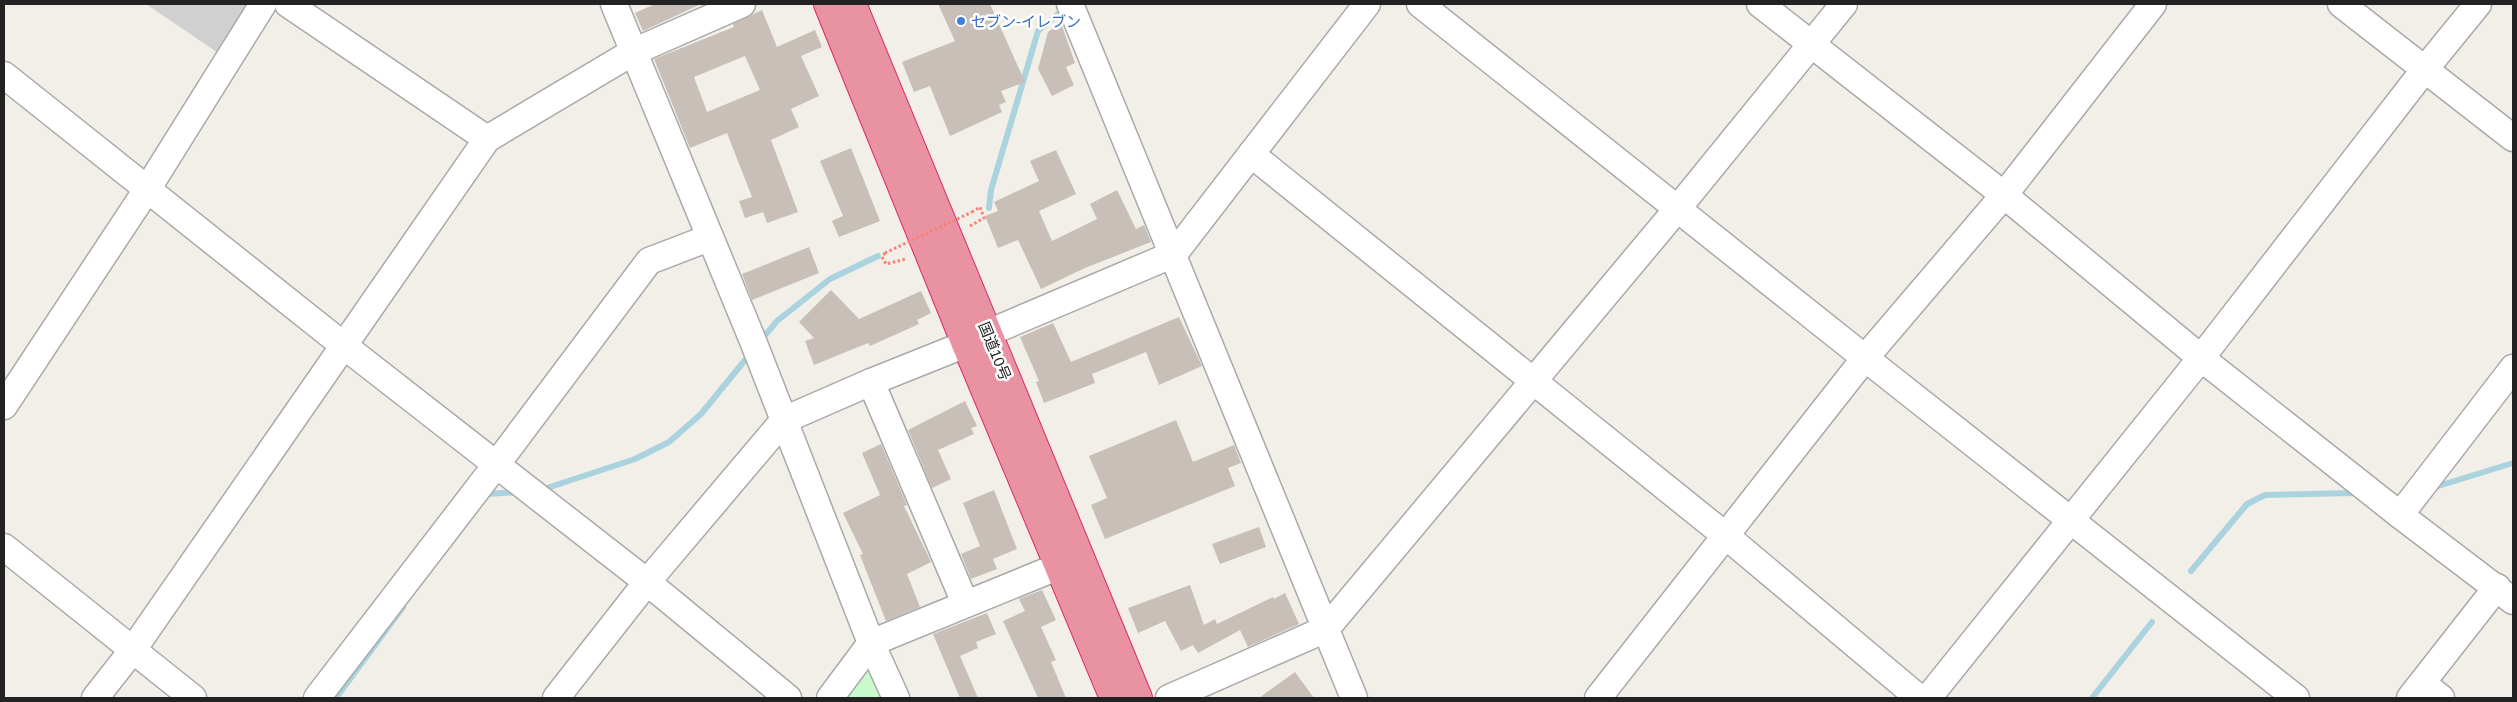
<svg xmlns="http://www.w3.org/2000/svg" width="2517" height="702" viewBox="0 0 2517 702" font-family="Helvetica,'Noto Sans JP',sans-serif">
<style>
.religious{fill:#d0d0d0}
.park{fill:#c8facc}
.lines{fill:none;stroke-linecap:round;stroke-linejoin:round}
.stream{stroke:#aad3df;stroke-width:6}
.building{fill:#c7bfb8;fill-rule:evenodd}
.minor-casing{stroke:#a9a9a9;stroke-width:29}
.highway-casing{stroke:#dc2a67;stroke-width:30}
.path{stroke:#fa8072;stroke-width:3;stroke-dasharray:2.5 2.5;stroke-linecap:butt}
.minor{stroke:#fff;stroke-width:26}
.highway{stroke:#e892a2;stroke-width:28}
.path-bridge{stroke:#fa8072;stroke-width:3;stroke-dasharray:2.5 2.5;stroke-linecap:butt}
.shop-dot{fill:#3f7fe0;stroke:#fff;stroke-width:2}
.labels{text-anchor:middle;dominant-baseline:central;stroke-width:5;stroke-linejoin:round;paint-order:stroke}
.shop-label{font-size:15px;fill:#366cbe;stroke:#fff;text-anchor:start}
.street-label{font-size:15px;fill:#222;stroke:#fff}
</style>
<rect width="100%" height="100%" fill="#f2efe9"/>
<path class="religious" d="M146,4H257L224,57Z"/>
<path class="park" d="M879,670L891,698H846L867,672Z"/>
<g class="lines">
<g class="stream">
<path d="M989,208L991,190L1038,31L1059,13"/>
<path d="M761,340L777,321L830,279L878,256"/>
<path d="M2435,487L2513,463"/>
<path d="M541,490L635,459L669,442L701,414L750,354"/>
<path d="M485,497L487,494L518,492"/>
<path d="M2191,571L2247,504L2265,495L2355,493"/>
<path d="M336,698L403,607"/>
<path d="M2092,698L2152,622"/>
</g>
</g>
<g class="building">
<path d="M655,4H701L643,31L635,13Z"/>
<path d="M938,4H990L1025,82L1001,91L1006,102L999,105L1002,112L950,136L930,86L914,92L902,62L955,41Z"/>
<path d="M762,10L777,47L815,30L822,47L801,56L819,96L791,109L799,127L771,140L798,212L767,223L763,212L745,218L739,201L752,197L727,133L690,148L654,59L734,27L733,24ZM745,56L760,90L707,112L694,77Z"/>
<path d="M1061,23L1075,63L1066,67L1074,85L1052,96L1038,69L1048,32Z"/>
<path d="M851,148L880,221L839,237L832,221L843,216L820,161Z"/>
<path d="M1056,150L1076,194L1039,211L1052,241L1097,219L1090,204L1117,190L1136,229L1144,225L1151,242L1085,268L1041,289L1018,240L998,248L985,216L998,211L994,202L1039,181L1030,161Z"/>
<path d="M809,247L819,273L752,300L742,274Z"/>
<path d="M831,290L859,319L921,291L931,313L917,320L919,324L870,346L868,343L814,365L805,341L814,338L799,322Z"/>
<path d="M1179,317L1202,366L1159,385L1146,352L1092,374L1095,383L1044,403L1036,382L1039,381L1020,337L1053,323L1071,362Z"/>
<path d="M965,401L977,426L971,428L974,434L938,450L951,479L932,488L908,430Z"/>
<path d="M1176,420L1193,462L1234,445L1241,463L1228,468L1235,486L1105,539L1091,505L1107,498L1089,456Z"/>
<path d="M881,444L907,505L904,506L931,562L907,574L920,607L886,621L860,555L863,554L843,513L880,495L862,453Z"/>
<path d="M994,490L1017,549L993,559L997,569L971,579L961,554L980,546L963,503Z"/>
<path d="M1259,527L1266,547L1220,564L1212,544Z"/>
<path d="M1190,585L1204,625L1215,619L1217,624L1273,597L1274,599L1285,593L1299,624L1248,647L1240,630L1198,653L1193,645L1181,651L1165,621L1138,633L1128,608Z"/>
<path d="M1042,590L1056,620L1041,627L1056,660L1051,662L1066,698H1038L1003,621L1025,611L1019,599Z"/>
<path d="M987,613L996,634L976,642L978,648L960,656L978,698H960L933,634Z"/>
<path d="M1295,672L1314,698H1259Z"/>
</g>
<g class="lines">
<defs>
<g id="minor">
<path d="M288,4L487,139"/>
<path d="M614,4L753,341L871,643L896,698"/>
<path d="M1070,4L1354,698"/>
<path d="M1420,4L1865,358L2296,698"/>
<path d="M1760,4L2004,195L2201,358L2400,515L2513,601"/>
<path d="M2341,4L2513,138"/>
<path d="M4,75L343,345L647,582L788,698"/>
<path d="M1251,154L1726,536L1919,698"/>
<path d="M871,382L965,603"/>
<path d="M4,406L148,188L263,4"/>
<path d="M2400,515L2513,368"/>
<path d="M4,547L193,698"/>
<path d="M2422,683L2441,698"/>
<path d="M95,698L132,651L487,139L633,52L742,4"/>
<path d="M317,698L496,465L649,261L709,238"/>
<path d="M556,698L647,582L784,420L871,382L966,344L988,333L1174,254L1367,4"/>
<path d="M830,698L871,643L1079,558"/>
<path d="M1169,698L1326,629L1678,208L1844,4"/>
<path d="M1598,698L1865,358L2004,195L2153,4"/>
<path d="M1928,698L2201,358L2425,69L2478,4"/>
<path d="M2410,698L2497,587"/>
</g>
<g id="highway">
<path d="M828,4L966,344L1114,698"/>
<path d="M852,4L1138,698"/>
</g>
</defs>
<use href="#minor" class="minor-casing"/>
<use href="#highway" class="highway-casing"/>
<g class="path">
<path d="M970,226L984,218L980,207L972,212"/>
<path d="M885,253L882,257L886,264L906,259"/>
</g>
<use href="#minor" class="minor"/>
<use href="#highway" class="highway"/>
<path class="path-bridge" d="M885,253L972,212"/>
</g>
<circle class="shop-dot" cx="961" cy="21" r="5"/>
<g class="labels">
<g class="shop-label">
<text x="971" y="21">セブン-イレブン</text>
</g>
<g class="street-label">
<text transform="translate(995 351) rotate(68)">国道10号</text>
</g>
</g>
<rect width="2517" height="702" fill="none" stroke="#222222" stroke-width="10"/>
</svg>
